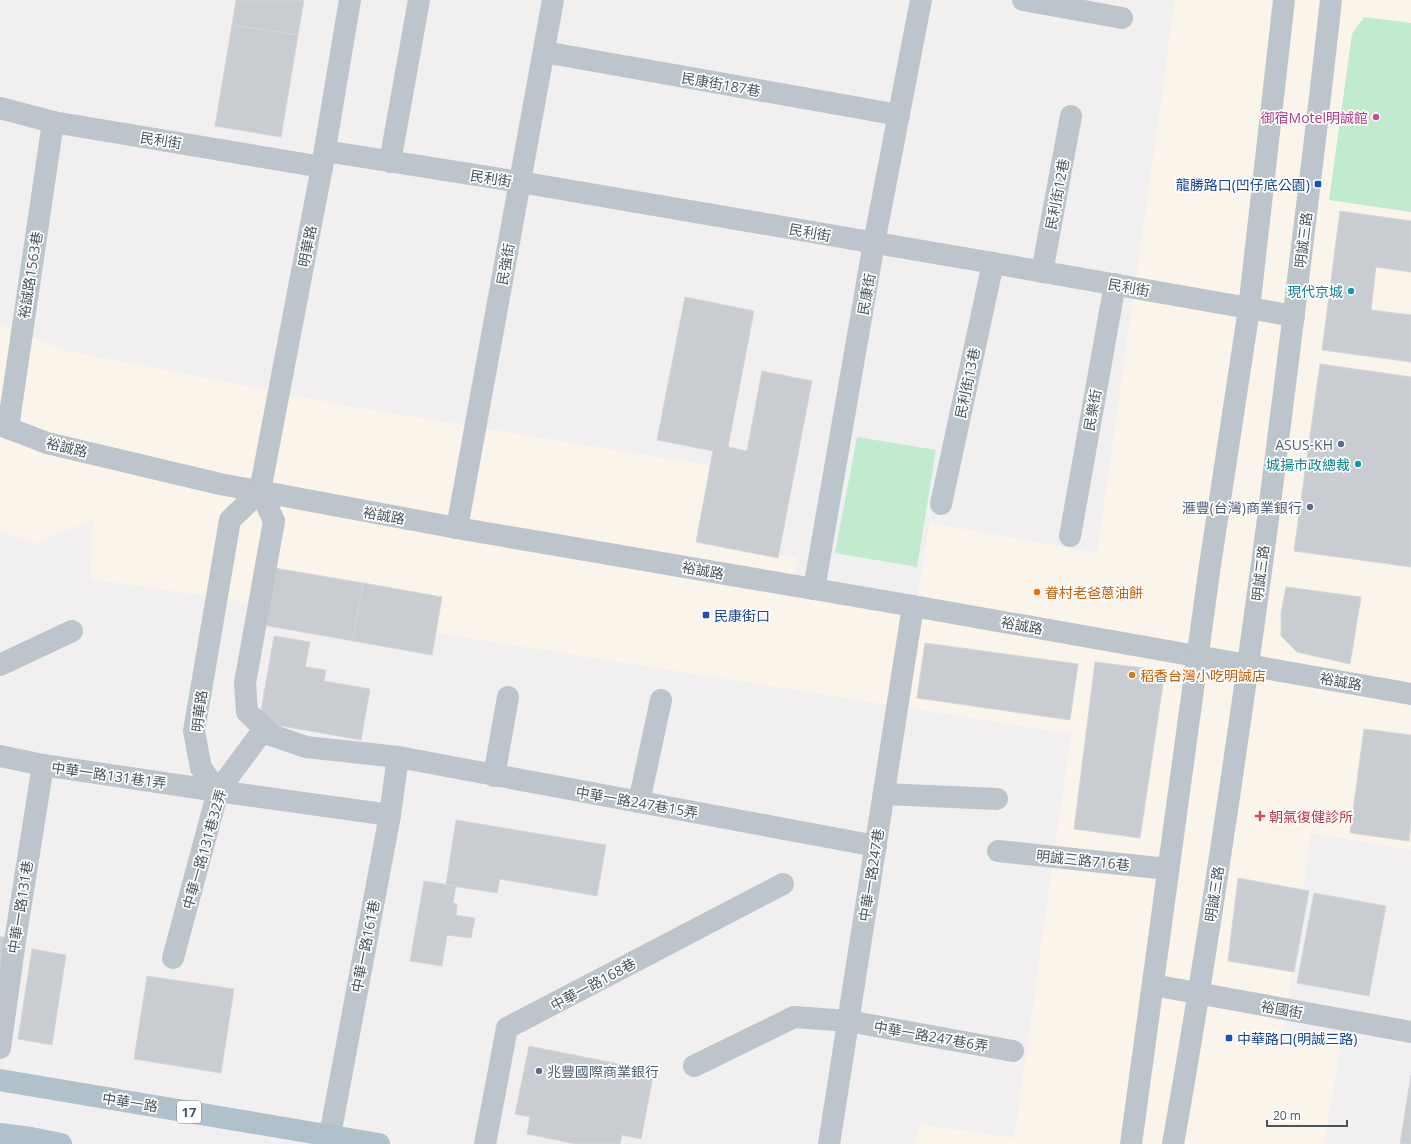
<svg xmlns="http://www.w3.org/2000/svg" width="1411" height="1144" viewBox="0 0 1411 1144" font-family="'Open Sans','Noto Sans TC',sans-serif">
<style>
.commercial{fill:#fbf4ea}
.green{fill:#c1ebce}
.building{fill:#c9cdd1;stroke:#d4d6da}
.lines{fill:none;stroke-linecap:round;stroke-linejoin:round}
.minor{stroke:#bcc5cb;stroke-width:22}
.major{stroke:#b1c1cc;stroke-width:22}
.hotel-dot{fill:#d1479c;stroke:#fff;stroke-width:1.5}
.transit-dot{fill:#1a4fb4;stroke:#fff;stroke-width:1.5}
.culture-dot{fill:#0f9aa8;stroke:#fff;stroke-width:1.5}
.service-dot{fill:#5c6f8a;stroke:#fff;stroke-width:1.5}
.food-dot{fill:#e8710a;stroke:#fff;stroke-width:1.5}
.health-dot{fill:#e0444e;stroke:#fff;stroke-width:1.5}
.labels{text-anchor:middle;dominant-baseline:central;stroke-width:3.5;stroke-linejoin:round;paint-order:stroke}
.shield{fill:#fff;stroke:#80878c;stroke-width:1}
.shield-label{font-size:13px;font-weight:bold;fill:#49545b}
.street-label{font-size:14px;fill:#49545b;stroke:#fff}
.hotel-label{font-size:14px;fill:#b23c85;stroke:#fff;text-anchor:end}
.transit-label{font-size:14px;fill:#164399;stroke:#fff;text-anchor:start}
.culture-label{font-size:14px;fill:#0d838f;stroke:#fff;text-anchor:end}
.service-label{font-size:14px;fill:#4e5e75;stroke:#fff;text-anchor:end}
.food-label{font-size:14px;fill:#c56008;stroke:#fff;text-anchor:start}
.health-label{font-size:14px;fill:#be3a42;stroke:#fff;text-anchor:start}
</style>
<rect width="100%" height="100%" fill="#f2eff0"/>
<path class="commercial" d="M1175,0H1411V850L1311,833L1284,1030L1342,1039L1324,1144H915L919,1124L1014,1138L1071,734L206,596L90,579L93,520L34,544L0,531V324L62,350L349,406L743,471L730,547L796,558L794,579L917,596L930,523L1097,553Z"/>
<g class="green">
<path d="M1364,17L1411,23V212L1329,200L1352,34Z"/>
<path d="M857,437L936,450L917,567L835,553Z"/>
</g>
<g class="building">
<path d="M236,0H304L298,35L232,25Z"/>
<path d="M232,25L298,35L281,137L215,126Z"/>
<path d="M1340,211L1411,221V272L1376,267L1371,310L1411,315V362L1322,350Z"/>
<path d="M685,297L754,311L728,447L747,451L762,371L812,381L778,558L696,542L713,451L657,440Z"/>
<path d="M1320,364L1411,377V567L1294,551Z"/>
<path d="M274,568L363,583L353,641L263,625Z"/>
<path d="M363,583L442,597L432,655L353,641Z"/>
<path d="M1286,587L1361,597L1350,664L1297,652L1281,636V613Z"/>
<path d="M274,636L310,642L305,667L326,670L324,681L370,689L361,740L259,722Z"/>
<path d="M925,643L1078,664L1070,720L917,698Z"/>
<path d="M1095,662L1152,669L1163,684L1140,838L1074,829Z"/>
<path d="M1364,729L1411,735V824L1409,841L1350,833Z"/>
<path d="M456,820L606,845L597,896L500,879L497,893L446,885Z"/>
<path d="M1238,878L1309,891L1294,972L1228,961Z"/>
<path d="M424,881L456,886L453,903L457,904L456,915L475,918L471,938L447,935L442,966L410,961Z"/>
<path d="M1314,893L1386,906L1369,996L1297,983Z"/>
<path d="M0,937H5L0,981Z"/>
<path d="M32,949L66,955L52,1045L18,1039Z"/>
<path d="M147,976L234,989L221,1073L134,1059Z"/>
<path d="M529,1046L654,1071L641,1139L622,1135L620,1144H576L527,1134L530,1117L515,1114Z"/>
<path d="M1411,1075V1144H1400Z"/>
</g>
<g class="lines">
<g class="minor">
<path d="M350,0L322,167L260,491L230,520L194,731L201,768L218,791L390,815"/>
<path d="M1023,0L1122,18"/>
<path d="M544,52L899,115"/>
<path d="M0,108L53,122L322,167"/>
<path d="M325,151L520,182L993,263L1294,316"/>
<path d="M390,162L419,0"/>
<path d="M1042,272L1071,116"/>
<path d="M0,425L47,443L220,484L457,528L913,606L1411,694"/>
<path d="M8,428L53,122"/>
<path d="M260,491L274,521L245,683L247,712L271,735L306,747L398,757L876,846"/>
<path d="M941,504L993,263"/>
<path d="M457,528L553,0"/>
<path d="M1070,536L1115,284"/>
<path d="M814,589L874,243L921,0"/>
<path d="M0,665L72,631"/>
<path d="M0,756L43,765L218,791"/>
<path d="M494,776L508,697"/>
<path d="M884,794L997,799"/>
<path d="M639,802L661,700"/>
<path d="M998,851L1168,869"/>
<path d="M173,958L218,791L264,729"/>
<path d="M1153,985L1411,1032"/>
<path d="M0,1048L15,941L43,765"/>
<path d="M694,1066L794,1017L848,1021L1013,1051"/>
<path d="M330,1135L390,815L398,757"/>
<path d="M485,1144L507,1028L783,884"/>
<path d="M829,1144L913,606"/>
<path d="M1131,1144L1209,572L1249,309L1284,0"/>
<path d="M1173,1144C1210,936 1240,728 1268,519C1290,346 1312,173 1331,0"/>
</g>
<g class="major">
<path d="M0,1080L379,1144"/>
<path d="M0,1134L31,1138L61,1144"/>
</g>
</g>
<circle class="hotel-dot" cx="1376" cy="117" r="4"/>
<g class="transit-dot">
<rect x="1314" y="180" width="8" height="8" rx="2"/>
<rect x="702" y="611" width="8" height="8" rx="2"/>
<rect x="1225" y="1034" width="8" height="8" rx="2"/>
</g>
<g class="culture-dot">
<circle cx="1351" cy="291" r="4"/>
<circle cx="1358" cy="464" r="4"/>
</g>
<g class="service-dot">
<circle cx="1341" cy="444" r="4"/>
<circle cx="1310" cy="507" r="4"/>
<circle cx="539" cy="1071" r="4"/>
</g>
<g class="food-dot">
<circle cx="1037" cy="592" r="4"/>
<circle cx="1132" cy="675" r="4"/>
</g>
<path class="health-dot" d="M1258 810h4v4h4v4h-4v4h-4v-4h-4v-4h4z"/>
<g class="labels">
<rect class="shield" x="177" y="1101" width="24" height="22" rx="3"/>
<g class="shield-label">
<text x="189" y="1112">17</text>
</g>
<g class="street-label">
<text transform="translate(721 84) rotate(10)">民康街187巷</text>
<text transform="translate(161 140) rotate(9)">民利街</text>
<text transform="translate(491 178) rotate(9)">民利街</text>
<text transform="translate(1057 194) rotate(-79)">民利街12巷</text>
<text transform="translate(810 232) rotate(10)">民利街</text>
<text transform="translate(1303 240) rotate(-83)">明誠三路</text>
<text transform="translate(307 246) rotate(-79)">明華路</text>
<text transform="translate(505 264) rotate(-80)">民強街</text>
<text transform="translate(30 275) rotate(-81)">裕誠路1563巷</text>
<text transform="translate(1129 287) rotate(10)">民利街</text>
<text transform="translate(866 294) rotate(-80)">民康街</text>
<text transform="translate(967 383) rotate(-78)">民利街13巷</text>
<text transform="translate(1092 410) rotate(-80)">民樂街</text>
<text transform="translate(67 447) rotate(14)">裕誠路</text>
<text transform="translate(384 515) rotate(10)">裕誠路</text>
<text transform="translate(703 570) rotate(10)">裕誠路</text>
<text transform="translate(1260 573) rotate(-83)">明誠三路</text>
<text transform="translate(1022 625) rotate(10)">裕誠路</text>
<text transform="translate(1341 681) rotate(10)">裕誠路</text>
<text transform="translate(199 711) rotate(-83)">明華路</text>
<text transform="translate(109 775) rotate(8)">中華一路131巷1弄</text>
<text transform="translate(637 802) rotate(10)">中華一路247巷15弄</text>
<text transform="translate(204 849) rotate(-74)">中華一路131巷32弄</text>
<text transform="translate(1083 860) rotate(6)">明誠三路716巷</text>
<text transform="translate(871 875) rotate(-81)">中華一路247巷</text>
<text transform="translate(1214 894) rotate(-81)">明誠三路</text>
<text transform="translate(20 907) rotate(-81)">中華一路131巷</text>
<text transform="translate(365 946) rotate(-79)">中華一路161巷</text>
<text transform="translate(593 984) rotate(-28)">中華一路168巷</text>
<text transform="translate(1282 1009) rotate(10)">裕國街</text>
<text transform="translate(931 1036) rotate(10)">中華一路247巷6弄</text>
<text transform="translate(130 1102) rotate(9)">中華一路</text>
</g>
<g class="hotel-label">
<text x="1368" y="117">御宿Motel明誠館</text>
</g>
<g class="transit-label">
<text x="1310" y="184" text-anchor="end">龍勝路口(凹仔底公園)</text>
<text x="714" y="615">民康街口</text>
<text x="1237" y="1038">中華路口(明誠三路)</text>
</g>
<g class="culture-label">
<text x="1343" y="291">現代京城</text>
<text x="1350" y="464">城揚市政總裁</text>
</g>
<g class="service-label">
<text x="1333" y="444">ASUS-KH</text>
<text x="1302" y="507">滙豐(台灣)商業銀行</text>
<text x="547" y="1071" text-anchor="start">兆豐國際商業銀行</text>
</g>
<g class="food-label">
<text x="1045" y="592">眷村老爸蔥油餅</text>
<text x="1140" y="675">稻香台灣小吃明誠店</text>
</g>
<g class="health-label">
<text x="1269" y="816">朝氣復健診所</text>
</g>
</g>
<path d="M1267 1120v6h80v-6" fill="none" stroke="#49545b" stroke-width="2"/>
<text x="1273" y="1120" font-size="12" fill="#49545b" stroke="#ffffff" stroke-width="3" paint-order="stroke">20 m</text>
</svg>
